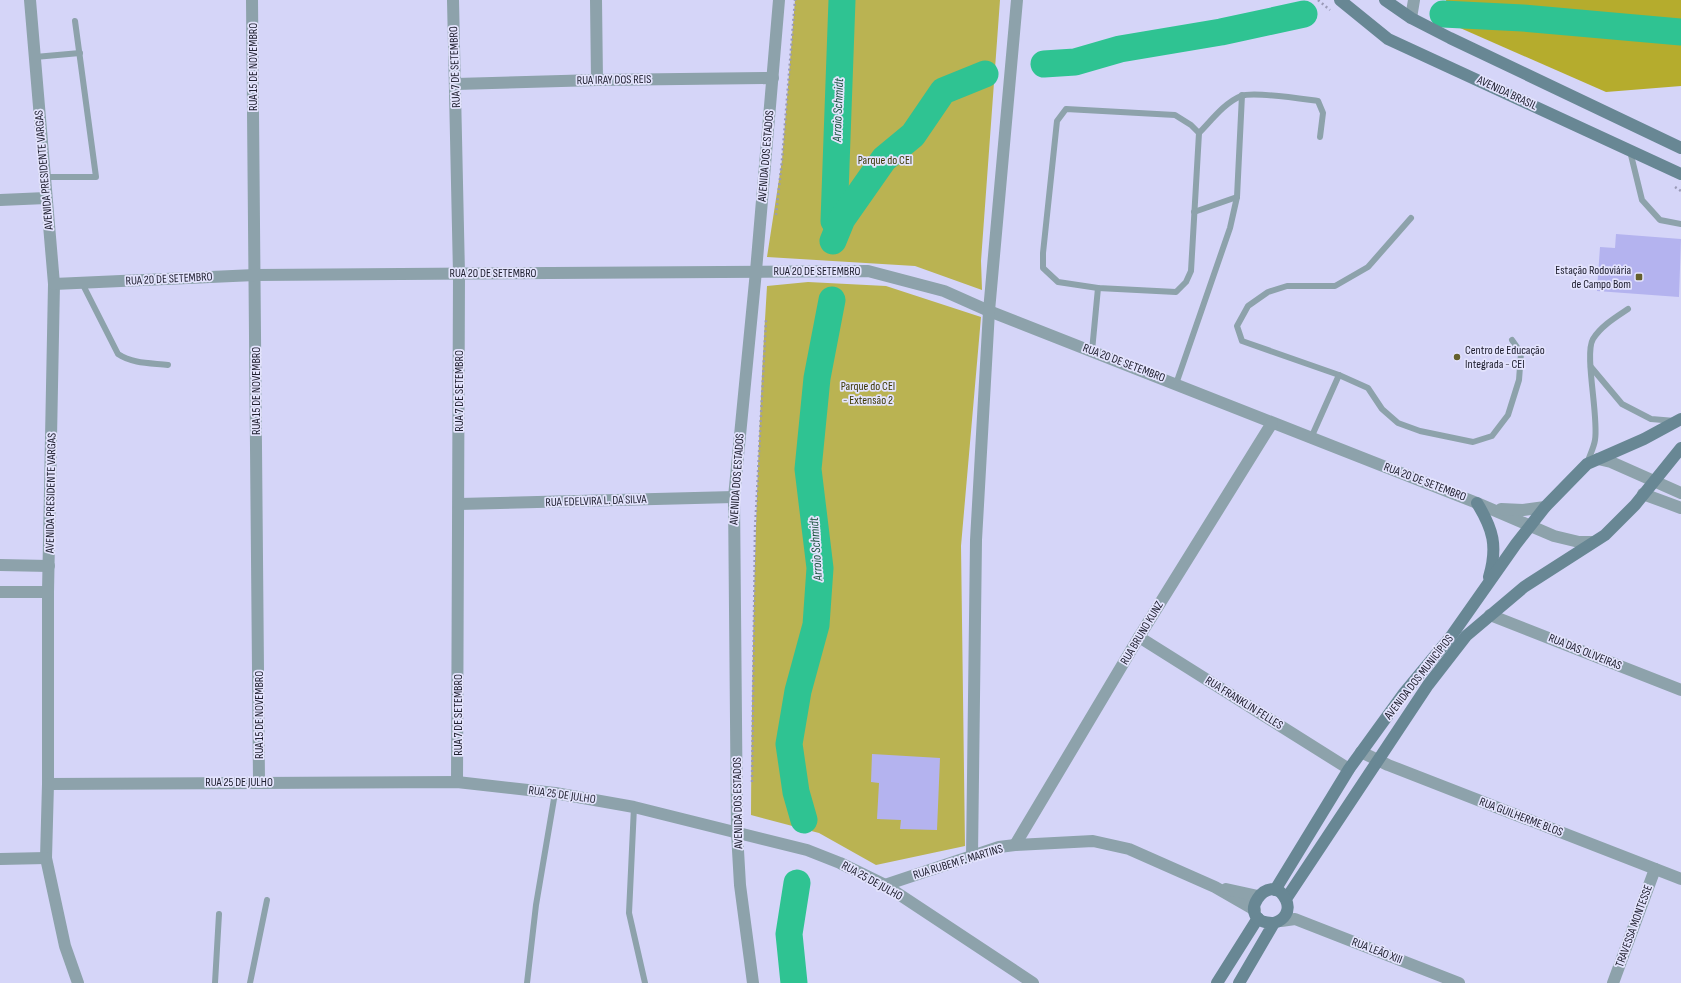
<svg xmlns="http://www.w3.org/2000/svg" width="1681" height="983" viewBox="0 0 1681 983" font-family="'Sofia Sans Condensed',sans-serif">
<style>
.green{fill:#bab352}
.forest{fill:#b5ac2d}
.lines{fill:none;stroke-linecap:round;stroke-linejoin:round}
.river{stroke:#2fc392;stroke-width:27}
.building{fill:#b4b3ef}
.path{stroke:#9a9ab7;stroke-width:2.5;stroke-dasharray:2 3;stroke-linecap:butt}
.service{stroke:#8da2ab;stroke-width:6}
.minor{stroke:#8da2ab;stroke-width:12}
.secondary{stroke:#688794;stroke-width:12}
.poi-dot{fill:#64602d;stroke:#e3e3fd;stroke-width:1.5}
.labels{text-anchor:middle;dominant-baseline:central;stroke-width:3.5;stroke-linejoin:round;paint-order:stroke}
.street-label{font-size:12px;fill:#202030;stroke:#e3e3fd}
.park-label{font-size:12px;fill:#3c3804;stroke:#e3e3fd}
.poi-label{font-size:12px;fill:#202030;stroke:#e3e3fd;text-anchor:end}
.water-label{font-size:13px;font-style:italic;fill:#1c543f;stroke:#e3e3fd}
</style>
<rect width="100%" height="100%" fill="#d5d5f8"/>
<g class="green">
<path d="M795,0H1000L981,261L982,290L915,266L767,257L782,160Z"/>
<path d="M808,282L886,286L981,317L961,546L965,846L876,865L819,833L751,815C752,639 756,462 767,286Z"/>
</g>
<path class="forest" d="M1446,0H1681V86L1606,92L1451,24Z"/>
<g class="lines">
<g class="river">
<path d="M1443,14L1523,18L1681,32"/>
<path d="M1044,64L1075,62L1120,49L1221,32L1304,14"/>
<path d="M834,221L842,0"/>
<path d="M833,241L842,219L884,159L913,135L943,91L985,74"/>
<path d="M804,820L796,792L789,744L798,691L816,625L820,568L808,469L817,378L832,300"/>
<path d="M794,983L789,934L797,883"/>
</g>
</g>
<g class="building">
<path d="M1616,234L1681,239L1679,297L1597,291L1600,247L1615,248Z"/>
<path d="M872,754L940,758L937,830L900,829L901,820L877,819L879,783L871,782Z"/>
</g>
<g class="lines">
<g class="path">
<path d="M1318,0L1330,10"/>
<path d="M1675,187L1681,191"/>
<path d="M776,215L782,160L795,0"/>
<path d="M752,782L755,529L766,319"/>
</g>
<g class="service">
<path d="M35,57L80,53"/>
<path d="M1066,109L1175,115L1191,125L1199,133L1191,271L1186,282L1176,292L1098,288L1058,282L1043,268V253L1057,121Z"/>
<path d="M1199,133C1211,121 1224,103 1241,96C1253,91 1303,99 1318,101L1323,113L1320,137"/>
<path d="M1630,151L1642,200L1660,220L1681,224"/>
<path d="M45,177H96L75,21"/>
<path d="M1194,212L1237,197"/>
<path d="M1411,218L1368,267L1335,286H1287L1268,292L1248,306L1237,326L1242,341L1339,375L1368,388L1382,409L1398,423L1420,431L1473,442L1492,436L1508,415L1519,380L1521,353L1512,340"/>
<path d="M82,283L118,354C133,364 151,363 168,365"/>
<path d="M1092,351L1098,288"/>
<path d="M1591,367L1622,404L1651,419L1675,421"/>
<path d="M1176,384L1230,228L1237,197L1242,95"/>
<path d="M1311,438L1339,375"/>
<path d="M1587,463C1590,455 1594,447 1595,440C1599,417 1584,354 1593,339C1601,326 1616,317 1628,309"/>
<path d="M634,807L629,913L645,983"/>
<path d="M215,983L219,914"/>
<path d="M250,983L267,900"/>
<path d="M527,983L536,905L555,793"/>
</g>
<g class="minor">
<path d="M30,0L54,284L48,592V784L46,858L65,946L78,983"/>
<path d="M252,0L259,782"/>
<path d="M453,0L459,274L457,782"/>
<path d="M596,0L597,80"/>
<path d="M1411,18L1414,0"/>
<path d="M456,84L597,80L773,78"/>
<path d="M0,200L46,198"/>
<path d="M54,284L255,275L868,271L944,291L989,311L1477,503L1554,536L1579,542H1592"/>
<path d="M1598,459L1611,462L1681,493"/>
<path d="M1643,494L1681,508"/>
<path d="M459,504L734,497"/>
<path d="M1501,509L1523,510L1545,507"/>
<path d="M0,565L49,566"/>
<path d="M0,592H48"/>
<path d="M1490,615L1681,690"/>
<path d="M1139,637L1349,769"/>
<path d="M1361,752L1388,765L1681,879"/>
<path d="M48,784L457,782L555,793L634,807L807,850L840,863L885,885L1033,983"/>
<path d="M1015,845L1139,637L1272,423"/>
<path d="M972,856L976,540L989,311L1017,0"/>
<path d="M0,859L46,858"/>
<path d="M885,885L999,847L1015,845L1093,841L1129,849L1215,887L1255,910"/>
<path d="M1226,889L1258,896"/>
<path d="M1281,921L1295,919L1459,983"/>
<path d="M753,983L740,885L737,833L734,497L756,271L779,0"/>
<path d="M1613,983L1655,869"/>
</g>
<g class="secondary">
<path d="M1340,0L1388,39L1681,174"/>
<path d="M1385,0L1411,18L1450,38L1681,148"/>
<path d="M1477,503C1493,529 1498,546 1489,577"/>
<path d="M1275,890L1349,769L1404,693L1452,635L1516,544L1545,507L1587,464L1644,439L1681,419"/>
<path d="M1286,899L1428,685L1466,636L1524,587L1605,535L1635,505L1681,448"/>
<path d="M1217,983L1258,918"/>
<path d="M1239,983L1274,923C1284,920 1291,911 1286,900C1270,866 1230,923 1274,923"/>
</g>
</g>
<g class="poi-dot">
<rect x="1635" y="273" width="8" height="8" rx="2"/>
<circle cx="1457" cy="357" r="4"/>
</g>
<g class="labels">
<g class="street-label">
<text transform="translate(253 67) rotate(-90)">RUA 15 DE NOVEMBRO</text>
<text transform="translate(455 67) rotate(-92)">RUA 7 DE SETEMBRO</text>
<text transform="translate(614 80) rotate(-1)">RUA IRAY DOS REIS</text>
<text transform="translate(1507 93) rotate(25)">AVENIDA BRASIL</text>
<text transform="translate(766 156) rotate(-85)">AVENIDA DOS ESTADOS</text>
<text transform="translate(44 170) rotate(-95)">AVENIDA PRESIDENTE VARGAS</text>
<text x="817" y="271">RUA 20 DE SETEMBRO</text>
<text x="493" y="273">RUA 20 DE SETEMBRO</text>
<text transform="translate(169 279) rotate(-3)">RUA 20 DE SETEMBRO</text>
<text transform="translate(1124 363) rotate(21)">RUA 20 DE SETEMBRO</text>
<text transform="translate(256 391) rotate(-90)">RUA 15 DE NOVEMBRO</text>
<text transform="translate(459 391) rotate(-90)">RUA 7 DE SETEMBRO</text>
<text transform="translate(737 479) rotate(-86)">AVENIDA DOS ESTADOS</text>
<text transform="translate(1425 482) rotate(21)">RUA 20 DE SETEMBRO</text>
<text transform="translate(51 493) rotate(-89)">AVENIDA PRESIDENTE VARGAS</text>
<text transform="translate(596 501) rotate(-2)">RUA EDELVIRA L. DA SILVA</text>
<text transform="translate(1142 633) rotate(-59)">RUA BRUNO KUNZ</text>
<text transform="translate(1585 652) rotate(22)">RUA DAS OLIVEIRAS</text>
<text transform="translate(1419 677) rotate(-52)">AVENIDA DOS MUNICÍPIOS</text>
<text transform="translate(1244 703) rotate(32)">RUA FRANKLIN FELLES</text>
<text transform="translate(259 715) rotate(-90)">RUA 15 DE NOVEMBRO</text>
<text transform="translate(458 715) rotate(-90)">RUA 7 DE SETEMBRO</text>
<text x="239" y="782">RUA 25 DE JULHO</text>
<text transform="translate(562 795) rotate(8)">RUA 25 DE JULHO</text>
<text transform="translate(738 803) rotate(-91)">AVENIDA DOS ESTADOS</text>
<text transform="translate(1521 817) rotate(21)">RUA GUILHERME BLOS</text>
<text transform="translate(958 862) rotate(-17)">RUA RUBEM F. MARTINS</text>
<text transform="translate(872 881) rotate(29)">RUA 25 DE JULHO</text>
<text transform="translate(1634 926) rotate(-70)">TRAVESSA MONTESSE</text>
<text transform="translate(1377 951) rotate(21)">RUA LEÃO XIII</text>
</g>
<g class="park-label">
<text x="885" y="160">Parque do CEI</text>
<text x="868" y="386">Parque do CEI<tspan x="868" dy="14">- Extensão 2</tspan></text>
</g>
<g class="poi-label">
<text x="1631" y="270">Estação Rodoviária<tspan x="1631" dy="14">de Campo Bom</tspan></text>
<text x="1465" y="350" text-anchor="start">Centro de Educação<tspan x="1465" dy="14">Integrada - CEI</tspan></text>
</g>
<g class="water-label">
<text transform="translate(838 110) rotate(-88)">Arroio Schmidt</text>
<text transform="translate(816 549) rotate(-94)">Arroio Schmidt</text>
</g>
</g>
</svg>
